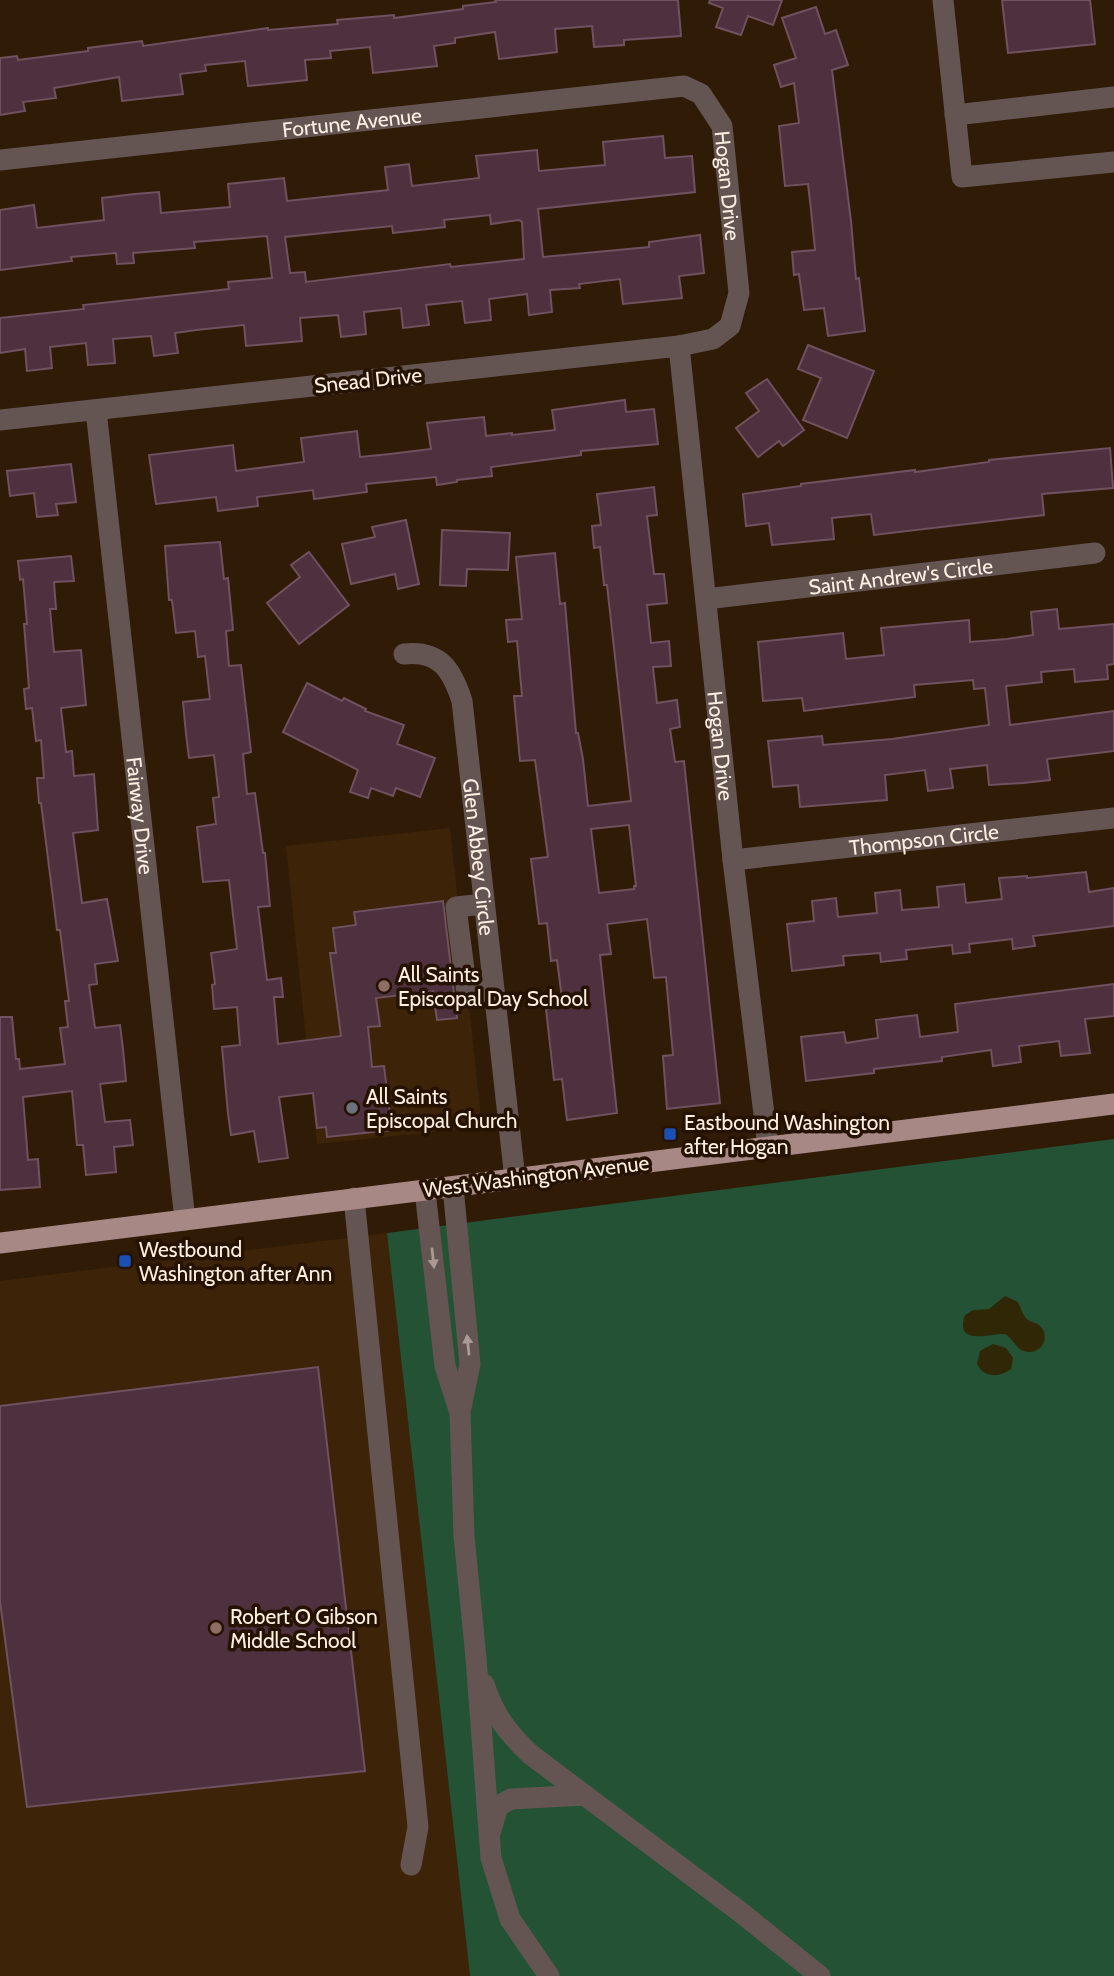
<svg xmlns="http://www.w3.org/2000/svg" width="1114" height="1976" viewBox="0 0 1114 1976" font-family="Cabin,sans-serif">
<style>
.built{fill:#3d2308}
.green{fill:#245235}
.sand{fill:#2f2706}
.building{fill:#4d313e;stroke:#6f515f;stroke-width:2;fill-rule:evenodd}
.lines{fill:none;stroke-linecap:round;stroke-linejoin:round}
.minor{stroke:#645553;stroke-width:21}
.major{stroke:#a78885;stroke-width:21}
.oneway{fill:#a99a94}
.education-dot{fill:#8d6e63;stroke:#251201;stroke-width:2.5}
.worship-dot{fill:#6b7280;stroke:#251201;stroke-width:2.5}
.transit-dot{fill:#1a4fb4;stroke:#251201;stroke-width:2.5}
.labels{text-anchor:middle;dominant-baseline:central;stroke-width:7;stroke-linejoin:round;paint-order:stroke}
.street-label{font-size:21px;fill:#feefe3;stroke:#251201}
.poi-label{font-size:21px;fill:#feefe3;stroke:#251201;text-anchor:start}
</style>
<rect width="100%" height="100%" fill="#301b07"/>
<g class="built">
<path d="M450,828L482,1127L317,1144L286,846Z"/>
<path d="M387,1233L470,1976H0V1281Z"/>
</g>
<path class="green" d="M1114,1139V1976H470L387,1233Z"/>
<g class="sand">
<path d="M1005,1296L1018,1302C1020,1306 1022,1313 1025,1317C1030,1324 1039,1321 1043,1330C1050,1344 1035,1357 1021,1350C1015,1346 1012,1338 1005,1334C990,1333 954,1347 965,1315L973,1310L989,1309Z"/>
<path d="M993,1344L1006,1348L1013,1358L1011,1369C999,1378 984,1378 977,1364L980,1351Z"/>
</g>
<g class="building">
<path d="M495,0H678L681,36L624,40V45L594,47L592,26L555,29L557,52L499,59L495,32L455,38V43L434,46L437,66L373,73L370,47L330,51L331,58L305,60L307,80L248,86L245,61L205,65L206,71L180,74L183,94L122,101L119,77L54,88L56,98L23,102L25,111L0,115V58L17,56L18,60L88,51V48L142,41L143,46L268,28V30L338,24L337,20L394,15V18L463,9V6L496,2Z"/>
<path d="M710,0H782L773,25L748,16L741,35L716,27L723,8L709,3Z"/>
<path d="M1002,0H1090L1095,44L1008,53Z"/>
<path d="M816,7L825,34L836,30L848,65L832,70L851,221L856,279L859,278L865,331L828,336L824,308L804,310L799,274L794,275L792,252L815,250L811,210L808,184L785,186L779,126L799,123L794,83L781,87L774,65L796,58L782,18Z"/>
<path d="M663,136L665,158L692,156L695,192L538,209L543,257L649,247V242L700,235L704,273L679,276L682,298L623,304L620,279L579,284L580,288L550,290L552,312L529,315L527,294L489,299L491,320L465,323L462,301L426,305L429,325L403,328L401,308L364,312L366,334L341,337L338,315L300,318L302,341L246,346L244,325L196,330L175,333L178,353L154,356L151,336L113,339L115,363L88,365L86,343L50,347L52,368L27,371L25,349L0,353V318L84,309L83,305L229,289L228,282L272,278L267,236L194,242L195,248L133,253L134,263L117,264L116,253L71,257L72,261L0,270V210L34,205L37,228L104,220L102,198L135,194L159,192L161,213L230,207L228,184L284,178L287,201L388,190L385,167L409,164L412,186L479,178L476,156L537,150L539,171L605,165L603,142ZM490,215L491,224L519,220L522,222L524,259L451,267L450,264L306,282L305,272L290,273L285,237L392,226L393,233L445,227L444,220Z"/>
<path d="M808,345L874,371L847,438L803,420L821,378L798,369Z"/>
<path d="M767,379L804,430L783,446L779,441L758,457L736,428L759,411L746,393Z"/>
<path d="M625,400L626,412L654,409L658,444L581,451V455L491,467L492,476L457,480V482L437,485L436,477L366,484L367,492L314,499L313,490L257,497L258,506L218,511L216,497L156,504L149,455L233,445L236,471L304,462L301,438L357,431L360,457L390,454L431,449L427,423L484,417L486,436L512,433V435L555,430L552,410Z"/>
<path d="M1110,448L1113,488L1042,494L1044,515L874,535L871,514L832,518L834,539L772,545L769,523L746,526L743,494L801,486V484L915,470V472L989,462V460Z"/>
<path d="M71,464L76,502L56,504L58,515L37,517L34,493L10,496L7,471Z"/>
<path d="M654,487L657,515L647,516L654,574H664L667,603L647,605L651,643L669,641L671,666L653,667L657,703L677,700L680,727L670,729L675,762L684,761L720,1103L667,1109L663,1056L673,1055L666,977L654,978L647,919L607,924L611,954L600,955L617,1113L567,1120L562,1079L554,1080L546,1009L563,1006L557,960L551,961L547,923L539,924L531,859L548,857L535,760L520,761L514,696H522L517,641L508,642L506,620L522,619L516,557L555,553L560,604L565,603L576,733H578L583,759L588,806L631,801L607,585H604L600,547L594,548L592,526L601,525L597,494ZM629,825L636,886H634V889L599,893L591,829Z"/>
<path d="M406,520L419,584L398,589L395,574L351,584L342,544L375,537L372,527Z"/>
<path d="M442,530L510,533L508,570L467,569L466,586L440,585Z"/>
<path d="M220,542L224,579L228,578L233,630L226,631L229,666L241,665L251,752L243,754L247,794L255,793L263,853H265L270,906L258,907L267,980L281,978L283,997H274L278,1044L341,1036L330,953H336L333,928L356,925L354,912L443,901L457,1018L437,1020L433,991L376,998L380,1026L368,1027L372,1067L384,1066L392,1130L327,1137L326,1127L317,1128L313,1093L279,1097L288,1158L259,1162L254,1131L231,1135L228,1114L222,1047L240,1045L237,1007L214,1009L212,985L215,984L211,953L237,949L229,880L203,882L197,827L216,824L213,798L219,797L214,755L189,758L186,734L183,702L210,699L205,656L198,657L195,631L176,633L172,600H169L165,546Z"/>
<path d="M309,552L349,605L299,644L267,603L300,577L291,565Z"/>
<path d="M71,556L74,581L54,582L56,609H50L54,652L81,650L86,705L61,708L66,752L72,751L74,776L94,774L98,830L73,833L82,903L107,899L118,961L95,964L97,984L89,985L95,1028L120,1025L123,1049L126,1081L100,1084L105,1122L130,1120L133,1145L114,1147L116,1172L86,1175L83,1145H77L72,1091L23,1097L28,1160L38,1159L40,1187L0,1190V1017H12L16,1059H19L20,1069L65,1064L60,1028L68,1027L65,1001H69L60,930H57L41,803H39L37,778H44L41,740L36,741L32,708L26,709L24,689L29,688L24,624H27L23,579L20,580L18,561Z"/>
<path d="M1057,609L1059,629L1114,624V664L1107,665L1108,679L1075,682L1074,669L1041,672L1042,682L1006,686L1010,725L1114,711V751L1047,759L1050,780L1023,783L989,785L987,765L950,769L953,788L928,791L925,770L885,775L887,800L800,807L798,785L773,787L768,741L822,736L823,745L892,739L989,725L985,688L974,689L973,680L914,685L915,697L804,711L802,698L763,701L758,642L843,633L846,659L884,655L881,628L969,620L970,642L1007,639L1033,635L1031,612Z"/>
<path d="M307,683L342,701L344,698L366,709L365,711L404,725L397,744L435,758L420,797L396,788L393,796L371,788L368,798L350,792L358,770L283,732Z"/>
<path d="M1086,872L1089,892L1114,888V926L1033,936L1035,946L1013,949L1012,939L969,944L970,952L953,954L952,945L906,950L907,959L881,962L880,953L843,956L844,965L792,971L787,924L814,921L812,901L836,898L838,917L877,913L875,893L900,890L902,910L939,907L937,887L964,884L966,903L1002,899L999,878L1027,876V878Z"/>
<path d="M1114,984V1016L1085,1019L1090,1053L1061,1056L1059,1041L1019,1046L1021,1062L993,1066L991,1050L942,1057V1061L874,1069V1073L806,1081L801,1037L844,1032L846,1043L878,1038L876,1020L917,1015L920,1037L958,1032L955,1004Z"/>
<path d="M318,1367L365,1771L27,1807L0,1601V1406Z"/>
</g>
<g class="lines">
<g class="minor">
<path d="M943,0L962,177L1114,162"/>
<path d="M955,115L1114,97"/>
<path id="s1" d="M0,160L684,86L701,94L722,126L739,293L730,326L713,339L679,346L0,420"/>
<path id="s2" d="M679,346L733,860L768,1147"/>
<path id="s3" d="M96,410L185,1220"/>
<path id="s4" d="M706,599L1095,553"/>
<path id="s5" d="M404,654C440,650 452,670 462,701L515,1179"/>
<path id="s6" d="M733,860L1114,818"/>
<path d="M484,904L456,907L467,993L494,991"/>
<path d="M453,1187L470,1364L460,1412L464,1536L476,1658L491,1858L510,1919L549,1976"/>
<path d="M425,1191L445,1366L459,1410"/>
<path d="M354,1198L418,1827L411,1865"/>
<path d="M484,1684C494,1715 507,1732 530,1754L739,1911L820,1976"/>
<path d="M491,1830L498,1806L511,1799L585,1795"/>
</g>
<path class="major" d="M0,1243L1114,1104"/>
</g>
<defs><path id="oneway-solid" d="M-6-.8H1V-3.2L6.5 0L1 3.2V.8H-6Z" transform="scale(1.75)"/></defs>
<g class="oneway">
<use href="#oneway-solid" transform="translate(433 1258) rotate(84)"/>
<use href="#oneway-solid" transform="translate(468 1345) rotate(-96)"/>
</g>
<g class="education-dot">
<circle cx="384" cy="986" r="7"/>
<circle cx="216" cy="1628" r="7"/>
</g>
<circle class="worship-dot" cx="352" cy="1108" r="7"/>
<g class="transit-dot">
<rect x="663" y="1127" width="14" height="14" rx="3.5"/>
<rect x="118" y="1254" width="14" height="14" rx="3.5"/>
</g>
<g class="labels">
<g class="street-label">
<text stroke="none"><textPath href="#s1" startOffset="354">Fortune Avenue</textPath></text>
<text stroke="none"><textPath href="#s1" startOffset="805">Hogan Drive</textPath></text>
<text transform="translate(368 380) rotate(-6)">Snead Drive</text>
<text stroke="none"><textPath href="#s4" startOffset="196">Saint Andrew's Circle</textPath></text>
<text stroke="none"><textPath href="#s2" startOffset="402">Hogan Drive</textPath></text>
<text stroke="none"><textPath href="#s3" startOffset="408">Fairway Drive</textPath></text>
<text stroke="none"><textPath href="#s6" startOffset="192">Thompson Circle</textPath></text>
<text stroke="none"><textPath href="#s5" startOffset="240">Glen Abbey Circle</textPath></text>
<text transform="translate(536 1176) rotate(-7)">West Washington Avenue</text>
</g>
<g class="poi-label">
<text x="398" y="974">All Saints<tspan x="398" dy="24">Episcopal Day School</tspan></text>
<text x="366" y="1096">All Saints<tspan x="366" dy="24">Episcopal Church</tspan></text>
<text x="684" y="1122">Eastbound Washington<tspan x="684" dy="24">after Hogan</tspan></text>
<text x="139" y="1249">Westbound<tspan x="139" dy="24">Washington after Ann</tspan></text>
<text x="230" y="1616">Robert O Gibson<tspan x="230" dy="24">Middle School</tspan></text>
</g>
</g>
</svg>
